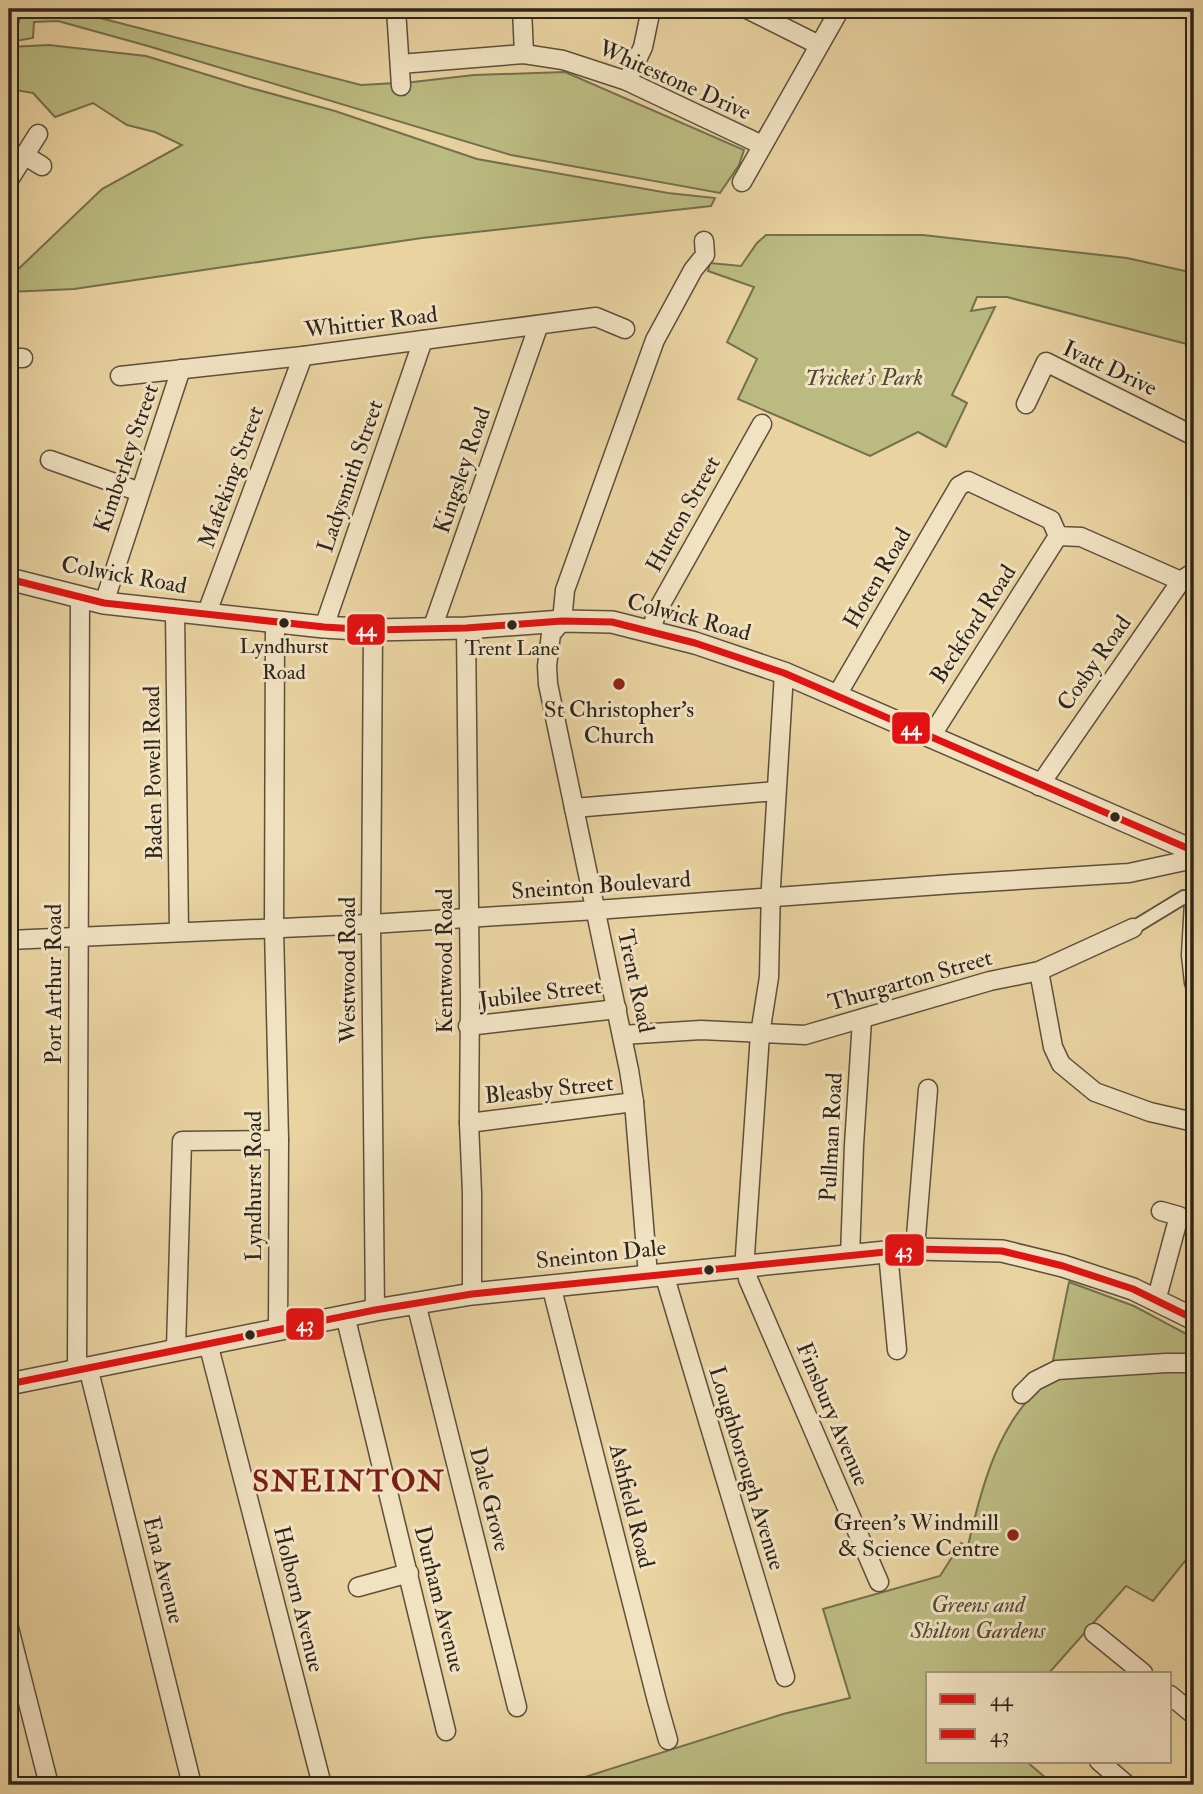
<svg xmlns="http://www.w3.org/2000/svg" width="1203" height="1794" viewBox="0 0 1203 1794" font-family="'IM FELL Double Pica',serif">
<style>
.green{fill:#bbbb81;stroke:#74704e;stroke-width:2}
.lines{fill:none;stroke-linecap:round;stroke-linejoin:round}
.pedestrian-casing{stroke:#5c503c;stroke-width:16}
.minor-casing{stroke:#5c503c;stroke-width:21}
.tertiary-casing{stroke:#5c503c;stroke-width:24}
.pedestrian{stroke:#f1e2c2;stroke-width:12}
.minor{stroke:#f1e2c2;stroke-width:18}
.tertiary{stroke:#f1e2c2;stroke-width:21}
.bus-1-casing{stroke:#f1e2c2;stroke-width:12}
.bus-2-casing{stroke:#f1e2c2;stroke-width:12}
.bus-1{stroke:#e21212;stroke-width:7}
.bus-2{stroke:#e21212;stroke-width:7}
.bus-dot{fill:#2d251b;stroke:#f1e2c2;stroke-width:2.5}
.poi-dot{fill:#8f2418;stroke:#f1e2c2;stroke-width:2.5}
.labels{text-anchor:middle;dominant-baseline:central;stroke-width:6;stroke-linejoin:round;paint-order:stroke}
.bus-label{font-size:21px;fill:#2d251b;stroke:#f1e2c2}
.street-label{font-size:23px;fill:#2d251b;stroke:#f1e2c2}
.park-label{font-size:23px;font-style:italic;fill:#504a34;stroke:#f1e2c2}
.poi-label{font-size:23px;fill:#2d251b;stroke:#f1e2c2}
.district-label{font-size:30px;font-weight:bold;letter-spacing:2px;fill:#7a1f14;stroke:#f1e2c2}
.line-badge{stroke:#f1e2c2;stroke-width:2.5}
.badge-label{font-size:19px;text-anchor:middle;font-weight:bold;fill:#fff}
</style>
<rect width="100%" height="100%" fill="#e9d3a1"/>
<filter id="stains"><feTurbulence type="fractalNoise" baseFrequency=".00286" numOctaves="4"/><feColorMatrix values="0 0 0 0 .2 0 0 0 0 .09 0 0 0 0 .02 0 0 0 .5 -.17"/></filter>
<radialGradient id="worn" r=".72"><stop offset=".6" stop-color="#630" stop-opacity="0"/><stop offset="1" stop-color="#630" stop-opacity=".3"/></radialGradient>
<g class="green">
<path d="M22,9H65L361,85L413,82L474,75L565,72L744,150L739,165L720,193L511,155L148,46L58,21L34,22L33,38L9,42V29L16,33Z"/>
<path d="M49,45L146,56L247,87L335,111L477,159L668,193L715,198L711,206L422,238L74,289L9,292V278L102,189L182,145L155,132L127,125L93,103L55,117L33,93L9,89V47Z"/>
<path d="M766,235H923L1127,258L1194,273V346L1007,297H977L971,311L995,307L952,395L967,403L946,447L918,432L870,456L738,399L757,359L727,342L754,287L708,271L710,263L741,266L757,243Z"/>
<path d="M1069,1282L1134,1306L1194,1338V1522L1191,1526L1194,1529V1550L1153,1601L1126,1586L1049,1673H928V1761H1026L1054,1785H560L783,1714L850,1698L823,1609L940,1576L961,1543L968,1546C981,1488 999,1418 1049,1380Z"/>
</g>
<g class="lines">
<defs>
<path id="pedestrian" d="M1133,928L1184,897L1194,898"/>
<g id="minor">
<path d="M396,9L401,86"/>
<path d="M522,9L524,54"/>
<path d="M747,9L819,45"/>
<path d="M400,64L524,54L563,60L627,81L762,145"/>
<path d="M627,81L643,47L651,9"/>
<path d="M24,155L42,166"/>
<path d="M9,180L38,134"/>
<path d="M742,182L840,9"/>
<path d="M9,358H23"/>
<path d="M120,376L303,356L596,317L625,329"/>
<path d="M1026,404L1046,362L1194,436"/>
<path d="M50,460L140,492"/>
<path d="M104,603L181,369"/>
<path d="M175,612L179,932"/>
<path d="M206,615L303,356"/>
<path d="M275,623L274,928L279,1140L278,1328"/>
<path d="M324,627L423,340"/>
<path d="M466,628L470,1000L469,1123L472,1193V1294"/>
<path d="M432,629L538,327"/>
<path d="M373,630L371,924L375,1310"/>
<path d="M651,631L657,611L762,424"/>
<path d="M784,673L771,886L769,977L760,1034L745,1255L748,1279L879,1582"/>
<path d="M837,695L959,486L968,481L1051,520L1058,536L1081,537L1181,581"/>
<path d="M930,738L1058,536"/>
<path d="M1039,786L1181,581L1194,572"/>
<path d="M574,808L776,791"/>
<path d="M1194,902L1191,955L1194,983"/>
<path d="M9,940L371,924L596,910L953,884L1129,873L1194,859"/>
<path d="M1039,971L1053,1047L1061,1064L1095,1092L1150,1112L1194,1122"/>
<path d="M468,1026L617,1009"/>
<path d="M622,1035L701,1030L805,1035L990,981L1039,971L1133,928"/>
<path d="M469,1123L634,1102"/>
<path d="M915,1249L928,1089"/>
<path d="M891,1251L889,1263L897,1350"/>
<path d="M850,1256L854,1145L862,1020"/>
<path d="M664,1274L785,1677"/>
<path d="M648,1275L634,1102L629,1070L548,684L547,666L551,634L562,621L565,590L655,340L693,270L705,255L704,241"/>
<path d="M551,1285L657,1701L668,1740"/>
<path d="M1154,1299L1159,1290L1179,1216L1161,1211"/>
<path d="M416,1303L517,1707"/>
<path d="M345,1315L446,1731"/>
<path d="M208,1343L322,1785"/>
<path d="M176,1348L182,1141L279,1140"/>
<path d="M88,1367L192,1785"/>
<path d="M77,1370L80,597"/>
<path d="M1022,1394L1035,1381L1057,1370L1166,1363H1194"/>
<path d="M358,1587L409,1573"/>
<path d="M9,1628L49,1785"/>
<path d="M1094,1633L1143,1673"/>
<path d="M1170,1695L1194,1715"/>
<path d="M1099,1761L1127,1785"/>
<path d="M1191,1785L1194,1782"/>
</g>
<g id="tertiary">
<path d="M9,579L104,603L324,627L373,630L466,628L562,621L612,622L695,643L784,673L1194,851"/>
<path d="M9,1384L375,1310L472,1294L915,1249L1002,1251L1063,1266L1133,1289L1194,1319"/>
</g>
</defs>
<use href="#pedestrian" class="pedestrian-casing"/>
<use href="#minor" class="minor-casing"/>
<use href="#tertiary" class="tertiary-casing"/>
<use href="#pedestrian" class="pedestrian"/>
<use href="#minor" class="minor"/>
<use href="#tertiary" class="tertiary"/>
<defs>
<path id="bus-1" d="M9,579L104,603L324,627L373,630L466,628L562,621L612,622L695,643L784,673L1194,851"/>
<path id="bus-2" d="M9,1384L375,1310L472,1294L915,1249L1002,1251L1063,1266L1133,1289L1194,1319"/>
</defs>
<use href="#bus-1" class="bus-1-casing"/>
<use href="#bus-2" class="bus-2-casing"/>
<use href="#bus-1" class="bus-1"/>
<use href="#bus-2" class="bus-2"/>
</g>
<g class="bus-dot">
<circle cx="284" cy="623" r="6"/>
<circle cx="512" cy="625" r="6"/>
<circle cx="1115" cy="817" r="6"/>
<circle cx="709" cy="1270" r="6"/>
<circle cx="250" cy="1335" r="6"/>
</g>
<g class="poi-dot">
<circle cx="619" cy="684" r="7"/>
<circle cx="1013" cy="1535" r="7"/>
</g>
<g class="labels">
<g class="bus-label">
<text x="284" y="646">Lyndhurst<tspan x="284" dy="26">Road</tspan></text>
<text x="512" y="648">Trent Lane</text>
</g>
<g class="street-label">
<text transform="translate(675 80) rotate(24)">Whitestone Drive</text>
<text transform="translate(371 322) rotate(-7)">Whittier Road</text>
<text transform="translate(1110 368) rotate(25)">Ivatt Drive</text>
<text transform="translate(126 458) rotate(-71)">Kimberley Street</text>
<text transform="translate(462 470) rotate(-71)">Kingsley Road</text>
<text transform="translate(350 476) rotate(-71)">Ladysmith Street</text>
<text transform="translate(231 477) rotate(-70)">Mafeking Street</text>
<text transform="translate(683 514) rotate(-61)">Hutton Street</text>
<text transform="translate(124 575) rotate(10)">Colwick Road</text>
<text transform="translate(877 578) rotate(-60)">Hoten Road</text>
<text transform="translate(689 617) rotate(15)">Colwick Road</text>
<text transform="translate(973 624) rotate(-57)">Beckford Road</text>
<text transform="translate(1094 663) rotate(-55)">Cosby Road</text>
<text transform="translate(153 773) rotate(-91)">Baden Powell Road</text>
<text transform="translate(601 885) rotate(-4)">Sneinton Boulevard</text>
<text transform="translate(444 961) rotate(-90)">Kentwood Road</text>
<text transform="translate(347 970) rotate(-90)">Westwood Road</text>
<text transform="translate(910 980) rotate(-16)">Thurgarton Street</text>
<text transform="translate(636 981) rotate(78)">Trent Road</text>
<text transform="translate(53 984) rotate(-90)">Port Arthur Road</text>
<text transform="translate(540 993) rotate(-7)">Jubilee Street</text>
<text transform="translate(549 1089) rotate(-6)">Bleasby Street</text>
<text transform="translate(831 1137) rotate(-87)">Pullman Road</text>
<text transform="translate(253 1186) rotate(-90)">Lyndhurst Road</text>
<text transform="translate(601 1254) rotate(-6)">Sneinton Dale</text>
<text transform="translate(833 1414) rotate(67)">Finsbury Avenue</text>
<text transform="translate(747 1468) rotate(73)">Loughborough Avenue</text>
<text transform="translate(490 1499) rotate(76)">Dale Grove</text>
<text transform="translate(632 1506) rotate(76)">Ashfield Road</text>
<text transform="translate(164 1570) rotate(76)">Ena Avenue</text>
<text transform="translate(299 1599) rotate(76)">Holborn Avenue</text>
<text transform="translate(440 1599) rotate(76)">Durham Avenue</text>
</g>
<g class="park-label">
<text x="864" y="377">Tricket's Park</text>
<text x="978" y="1604">Greens and<tspan x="978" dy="26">Shilton Gardens</tspan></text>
</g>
<g class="poi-label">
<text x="619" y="709">St Christopher's<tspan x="619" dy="26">Church</tspan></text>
<text x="999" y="1522" text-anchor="end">Green's Windmill<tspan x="999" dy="26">&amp; Science Centre</tspan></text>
</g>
<g class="district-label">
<text x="349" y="1481">SNEINTON</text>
</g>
</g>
<g class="line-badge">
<rect x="346" y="613" width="40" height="33" rx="7" fill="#e21212"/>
<rect x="891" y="711" width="40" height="34" rx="7" fill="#e21212"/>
<rect x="884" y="1233" width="41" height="34" rx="7" fill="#e21212"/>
<rect x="285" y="1307" width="40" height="34" rx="7" fill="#e21212"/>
</g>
<g class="badge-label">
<text x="366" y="636">44</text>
<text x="911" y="735">44</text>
<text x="904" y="1257">43</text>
<text x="305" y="1331">43</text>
</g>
<rect width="1203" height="1794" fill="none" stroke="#e9d3a1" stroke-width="35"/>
<rect x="10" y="10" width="1182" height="1773" fill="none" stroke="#2d251b" stroke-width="3.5"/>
<rect x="18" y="18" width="1168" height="1759" fill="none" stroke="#2d251b" stroke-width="2"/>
<rect x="926" y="1672" width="245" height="91" fill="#f1e2c2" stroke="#a3967f" stroke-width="2"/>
<rect x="940" y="1694" width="35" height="10" fill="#e21212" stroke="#a3967f" stroke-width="2"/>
<text x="990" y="1706" font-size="21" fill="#2d251b">44</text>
<rect x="940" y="1729" width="35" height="10" fill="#e21212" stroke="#a3967f" stroke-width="2"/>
<text x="990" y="1742" font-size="21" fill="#2d251b">43</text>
<rect width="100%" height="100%" filter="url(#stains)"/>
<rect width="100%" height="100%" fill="url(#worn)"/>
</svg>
